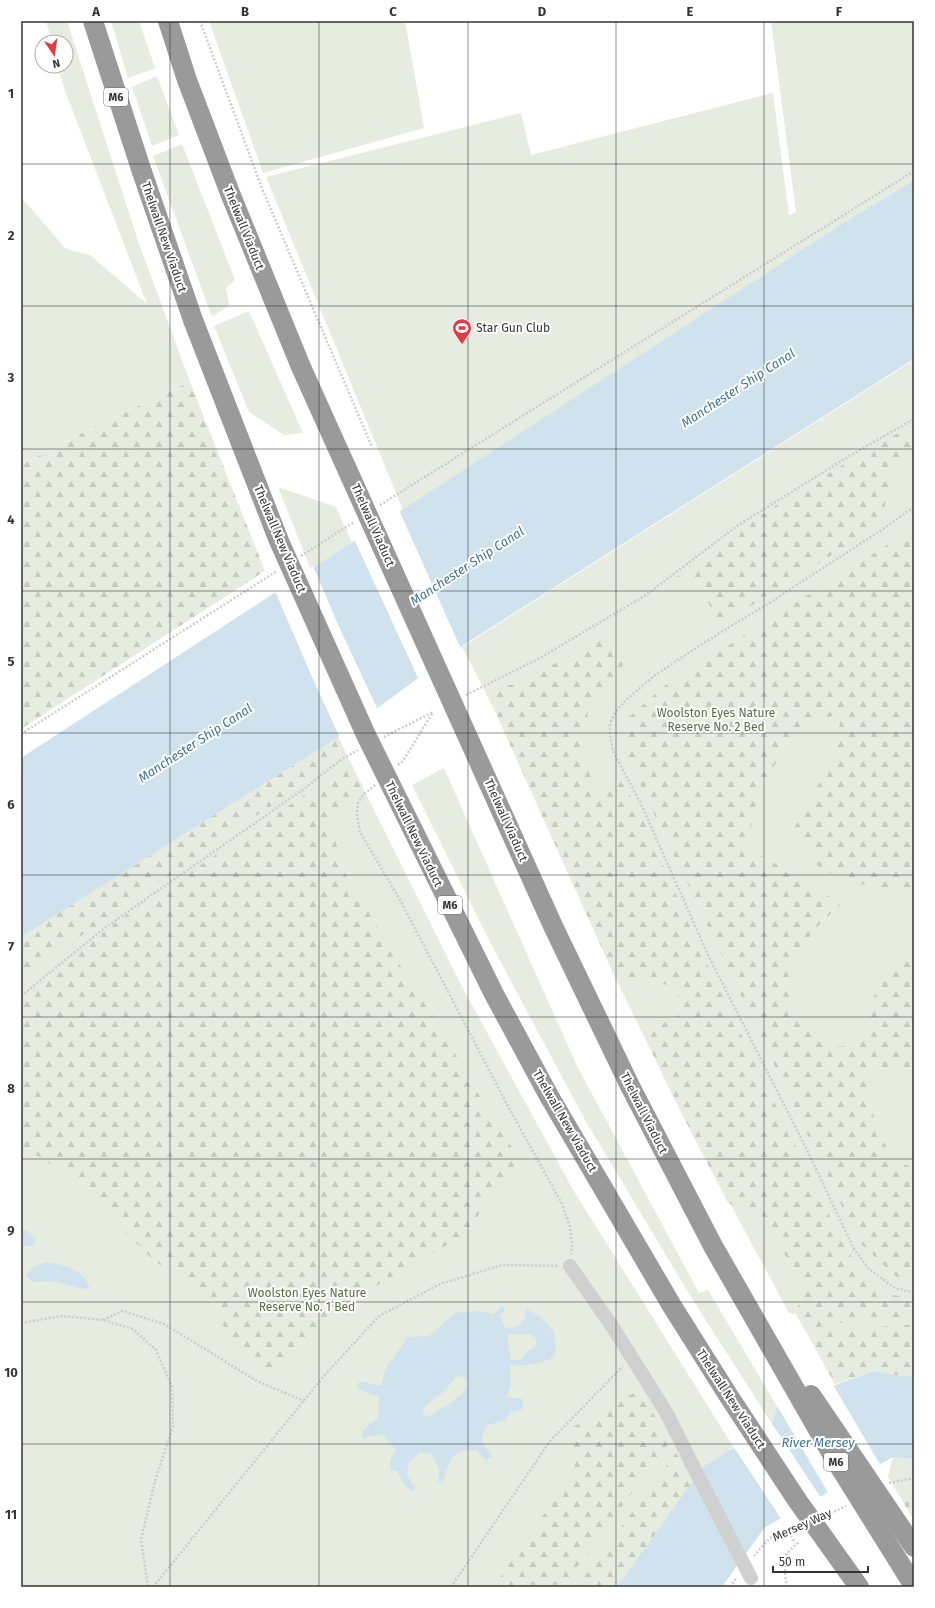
<svg xmlns="http://www.w3.org/2000/svg" width="935" height="1608" viewBox="0 0 935 1608" font-family="'Fira Sans',sans-serif">
<style>
.green{fill:#e6ecdf}
.forest{fill:url(#forest-firs)}
.water{fill:#cfe2ee;fill-rule:evenodd}
.pier{fill:#fff}
.lines{fill:none;stroke-linecap:round;stroke-linejoin:round}
.path{stroke:#cdcdcd;stroke-width:2.5;stroke-dasharray:2 2;stroke-linecap:butt}
.minor{stroke:#d0d0d0;stroke-width:14}
.highway{stroke:#9a9a9a;stroke-width:20}
.minor-bridge{stroke:#d0d0d0;stroke-width:14}
.highway-bridge{stroke:#9a9a9a;stroke-width:20}
.grid{fill:none;stroke:#333;stroke-width:1;stroke-opacity:0.55}
.labels{text-anchor:middle;dominant-baseline:central;stroke-width:4;stroke-linejoin:round;paint-order:stroke}
.shield{fill:#fff;stroke:#707070;stroke-width:1}
.shield-label{font-size:11px;font-weight:bold;fill:#333}
.street-label{font-size:12px;fill:#333;stroke:#fff}
.poi-label{font-size:12px;fill:#333;stroke:#fff;text-anchor:start}
.park-label{font-size:12px;fill:#56703f;stroke:#fff}
.water-label{font-size:13px;font-style:italic;fill:#3f7597;stroke:#fff}
.neatline{fill:none;stroke:#333;stroke-width:1.5}
.grid-label{font-size:13px;text-anchor:middle;font-weight:bold;fill:#333}
</style>
<defs>
<pattern id="forest-firs" width="22" height="20" patternUnits="userSpaceOnUse"><rect width="22" height="20" fill="#e6ecdf"/><path d="M5 1l3.5 6h-7zM16 11l3.5 6h-7z" fill="#c6cbc0"/></pattern>
</defs>
<rect width="100%" height="100%" fill="#fff"/>
<g class="green">
<path d="M46,21H67L138,241L190,382L101,423L21,465V197L66,249L90,255L147,304L64,88L58,66H66V42H52Z"/>
<path d="M111,21H139L155,68L128,78Z"/>
<path d="M209,21H405L424,128L263,173Z"/>
<path d="M771,21H914V180L840,225L403,510L266,177L521,113L531,155L773,93L789,215L796,212Z"/>
<path d="M157,76L179,135L152,146L132,87Z"/>
<path d="M182,144L235,280L226,288L229,305L212,317L153,156Z"/>
<path d="M249,311L303,433L284,435L249,412L214,326Z"/>
<path d="M914,360V1375L874,1371L835,1384L796,1314L789,1313L684,1118L615,977L493,707L462,647Z"/>
<path d="M278,487L336,507L352,543L311,570Z"/>
<path d="M338,737L460,983L575,1193L734,1448L703,1468L617,1587H21V937Z"/>
<path d="M444,768L577,1066L699,1293L708,1290L777,1406L772,1424L691,1297L585,1120L490,942L412,785Z"/>
<path d="M893,1457L914,1459V1493L896,1490L888,1477Z"/>
</g>
<g class="forest">
<path d="M190,382L265,571L21,729V465L101,423Z"/>
<path d="M914,424V443L895,470L879,525L719,626L700,584L676,577L727,539L791,495Z"/>
<path d="M914,528V891L903,893L861,884L821,870L793,830L836,752L841,713L799,727L759,789L747,848L796,875L841,904L813,931L788,971L795,1014L840,1047L867,1039L865,1011L898,957L914,943V1088L892,1065L872,1073L864,1092L890,1156L914,1169V1283L900,1280L859,1242L626,755L629,717L667,684Z"/>
<path d="M602,639L627,658L611,685L588,712L581,743L590,776L593,802L607,792L618,777L637,806L704,958L846,1249L862,1271L894,1295L914,1299V1317H905L831,1324L806,1331L796,1314L803,1287L761,1213L728,1203L684,1118L643,1034L682,1013L676,986L615,977L493,707L496,685H513Z"/>
<path d="M338,737L345,751L290,794L242,825L199,857L167,877L95,927L21,973V937Z"/>
<path d="M351,764L362,785L346,806L331,821L342,868L408,978L437,1022L498,1128L520,1158L464,1235L357,1297L320,1332L267,1376L234,1345L209,1300L152,1259L76,1181L38,1156L21,1150V1005L111,925Z"/>
<path d="M904,1325H914V1375L902,1376L874,1371L835,1384L810,1338L833,1330Z"/>
<path d="M639,1390L670,1442L562,1587H493L575,1470L573,1427Z"/>
<path d="M676,1453L694,1480L617,1587H577Z"/>
<path d="M896,1490L914,1493V1521Z"/>
</g>
<g class="water">
<path d="M914,180V359L462,646L338,737L21,937V758L840,225Z"/>
<path d="M21,1229L27,1231L36,1239L34,1245L21,1247Z"/>
<path d="M47,1262C65,1265 84,1269 90,1289L78,1288L57,1281L32,1282L26,1275L33,1267Z"/>
<path d="M502,1306L505,1310L500,1316L505,1328L517,1327L524,1319L526,1308L541,1318L554,1331L556,1350L553,1358C538,1364 526,1366 510,1365L511,1386L506,1397L523,1399V1409L511,1412L505,1420L488,1425L481,1437L485,1447L493,1457L485,1460L477,1450C450,1450 449,1460 443,1483L438,1482L439,1469L432,1454L420,1452L409,1462L407,1475L416,1489L411,1491L404,1484L397,1471L391,1470L390,1460L396,1450L382,1434L363,1438L362,1432L370,1424L378,1418L379,1397L358,1389L359,1381L381,1386L385,1370L408,1337L429,1336L455,1313L476,1311L494,1314ZM510,1334H530L536,1339V1345L533,1349L527,1351L521,1360H511L507,1336ZM457,1376L463,1377L467,1381C467,1382 466,1387 466,1388C463,1396 435,1414 426,1417L422,1411C428,1402 436,1398 444,1391C449,1387 451,1381 457,1376Z"/>
<path d="M874,1371L902,1376L914,1375V1459L893,1457L765,1527L722,1587H617L703,1467L772,1424L777,1406Z"/>
</g>
<g class="pier">
<path d="M399,510L461,649L419,680L354,539Z"/>
<path d="M313,566L340,629L378,710L340,738L312,677L275,591Z"/>
<path d="M832,1383L881,1466L829,1494L776,1404Z"/>
<path d="M771,1422L821,1498L782,1520L733,1446Z"/>
</g>
<g class="lines">
<g class="path">
<path d="M200,21L263,191L372,447"/>
<path d="M380,505L914,171"/>
<path d="M914,507L883,529L766,605L705,642L654,676L627,699L616,711L610,723V735L613,751L641,804L708,955L805,1146L854,1249L869,1269L895,1288L914,1293"/>
<path d="M301,556L354,522"/>
<path d="M466,695L538,659L646,595L737,526L846,458L914,419"/>
<path d="M21,734L277,571"/>
<path d="M384,737L433,712"/>
<path d="M398,765L403,761L433,712"/>
<path d="M375,785L363,795L358,803L357,817L360,832L400,900L510,1110L562,1204L570,1227L572,1246L571,1254"/>
<path d="M21,996L106,927L305,788L342,759L358,750"/>
<path d="M103,1320L122,1311L164,1324L257,1381L304,1401"/>
<path d="M21,1323L61,1316L103,1320L133,1329L156,1350L172,1387L173,1426L156,1478L141,1539L148,1587"/>
<path d="M889,1483L914,1478"/>
<path d="M827,1515L846,1506"/>
<path d="M789,1532L795,1543"/>
<path d="M754,1556C762,1547 770,1534 784,1532C789,1531 794,1532 799,1529"/>
<path d="M153,1587L323,1377L379,1316L440,1284L502,1265L559,1266"/>
<path d="M451,1587L550,1441L623,1366"/>
<path d="M730,1587L737,1577"/>
<path d="M787,1587L785,1575L786,1554L800,1541"/>
</g>
<path class="minor" d="M570,1266L612,1326L666,1412L693,1466"/>
<path class="highway" d="M93,21L142,172"/>
<path class="minor-bridge" d="M693,1466L751,1578"/>
<g class="highway-bridge">
<path d="M168,21L187,80L230,193L301,367L553,926L630,1086L713,1246L836,1461L914,1586"/>
<path d="M142,172L193,320L279,541L366,735L494,994L549,1096L672,1306L728,1395L797,1500L859,1587"/>
<path d="M811,1395L914,1547"/>
</g>
</g>
<path class="grid" d="M170,21V1587M319,21V1587M468,21V1587M616,21V1587M764,21V1587M21,164H914M21,306H914M21,449H914M21,591H914M21,733H914M21,875H914M21,1017H914M21,1159H914M21,1302H914M21,1444H914"/>
<defs>
<symbol id="stadium-pin" viewBox="-11 -11 22 30"><path d="M0 17L-7.5 6A9.5 9.5 0 1 1 7.5 6Z" fill="#e63946" stroke="#fff"/><path d="M0-5a6.5 5 0 1 0 0 10a6.5 5 0 1 0 0-10ZM-3.5-1.8h7v3.6h-7Z" fill="#fff"/></symbol>
</defs>
<g fill-rule="evenodd">
<use href="#stadium-pin" x="451" y="317" width="22" height="30"/>
</g>
<g class="labels">
<g class="shield">
<rect x="104" y="88" width="24" height="18" rx="3"/>
<rect x="438" y="896" width="24" height="18" rx="3"/>
<rect x="824" y="1453" width="24" height="18" rx="3"/>
</g>
<g class="shield-label">
<text x="116" y="97">M6</text>
<text x="450" y="905">M6</text>
<text x="836" y="1462">M6</text>
</g>
<g class="street-label">
<text transform="translate(244 228) rotate(68)">Thelwall Viaduct</text>
<text transform="translate(164 237) rotate(71)">Thelwall New Viaduct</text>
<text transform="translate(373 525) rotate(66)">Thelwall Viaduct</text>
<text transform="translate(280 539) rotate(67)">Thelwall New Viaduct</text>
<text transform="translate(506 820) rotate(66)">Thelwall Viaduct</text>
<text transform="translate(414 834) rotate(64)">Thelwall New Viaduct</text>
<text transform="translate(644 1113) rotate(63)">Thelwall Viaduct</text>
<text transform="translate(565 1121) rotate(60)">Thelwall New Viaduct</text>
<text transform="translate(731 1399) rotate(57)">Thelwall New Viaduct</text>
<text transform="translate(802 1525) rotate(-24)">Mersey Way</text>
</g>
<g class="poi-label">
<text x="476" y="328">Star Gun Club</text>
</g>
<g class="park-label">
<text x="716" y="713">Woolston Eyes Nature<tspan x="716" dy="14">Reserve No. 2 Bed</tspan></text>
<text x="307" y="1293">Woolston Eyes Nature<tspan x="307" dy="14">Reserve No. 1 Bed</tspan></text>
</g>
<g class="water-label">
<text transform="translate(738 388) rotate(-33)">Manchester Ship Canal</text>
<text transform="translate(467 566) rotate(-33)">Manchester Ship Canal</text>
<text transform="translate(195 743) rotate(-33)">Manchester Ship Canal</text>
<text x="818" y="1442">River Mersey</text>
</g>
</g>
<rect width="935" height="1608" fill="none" stroke="#ffffff" stroke-width="44"/>
<g transform="translate(54 54) rotate(167)"><circle r="19" fill="#ffffff" stroke="#adadad"/>
<path d="M0-3L7 15L0 10L-7 15Z" fill="#e63946"/>
<text y="-6" font-size="11" font-weight="bold" text-anchor="middle" fill="#333333">N</text>
</g>
<path d="M773 1566v6h95v-6" fill="none" stroke="#333333" stroke-width="2"/>
<text x="779" y="1566" font-size="12" fill="#333333" stroke="#ffffff" stroke-width="3" paint-order="stroke">50 m</text>
<rect x="22" y="22" width="891" height="1564" class="neatline"/>
<g class="grid-label">
<text x="96" y="16">A</text>
<text x="245" y="16">B</text>
<text x="393" y="16">C</text>
<text x="542" y="16">D</text>
<text x="690" y="16">E</text>
<text x="839" y="16">F</text>
<text x="11" y="98">1</text>
<text x="11" y="240">2</text>
<text x="11" y="382">3</text>
<text x="11" y="524">4</text>
<text x="11" y="666">5</text>
<text x="11" y="809">6</text>
<text x="11" y="951">7</text>
<text x="11" y="1093">8</text>
<text x="11" y="1235">9</text>
<text x="11" y="1377">10</text>
<text x="11" y="1519">11</text>
</g>
</svg>
